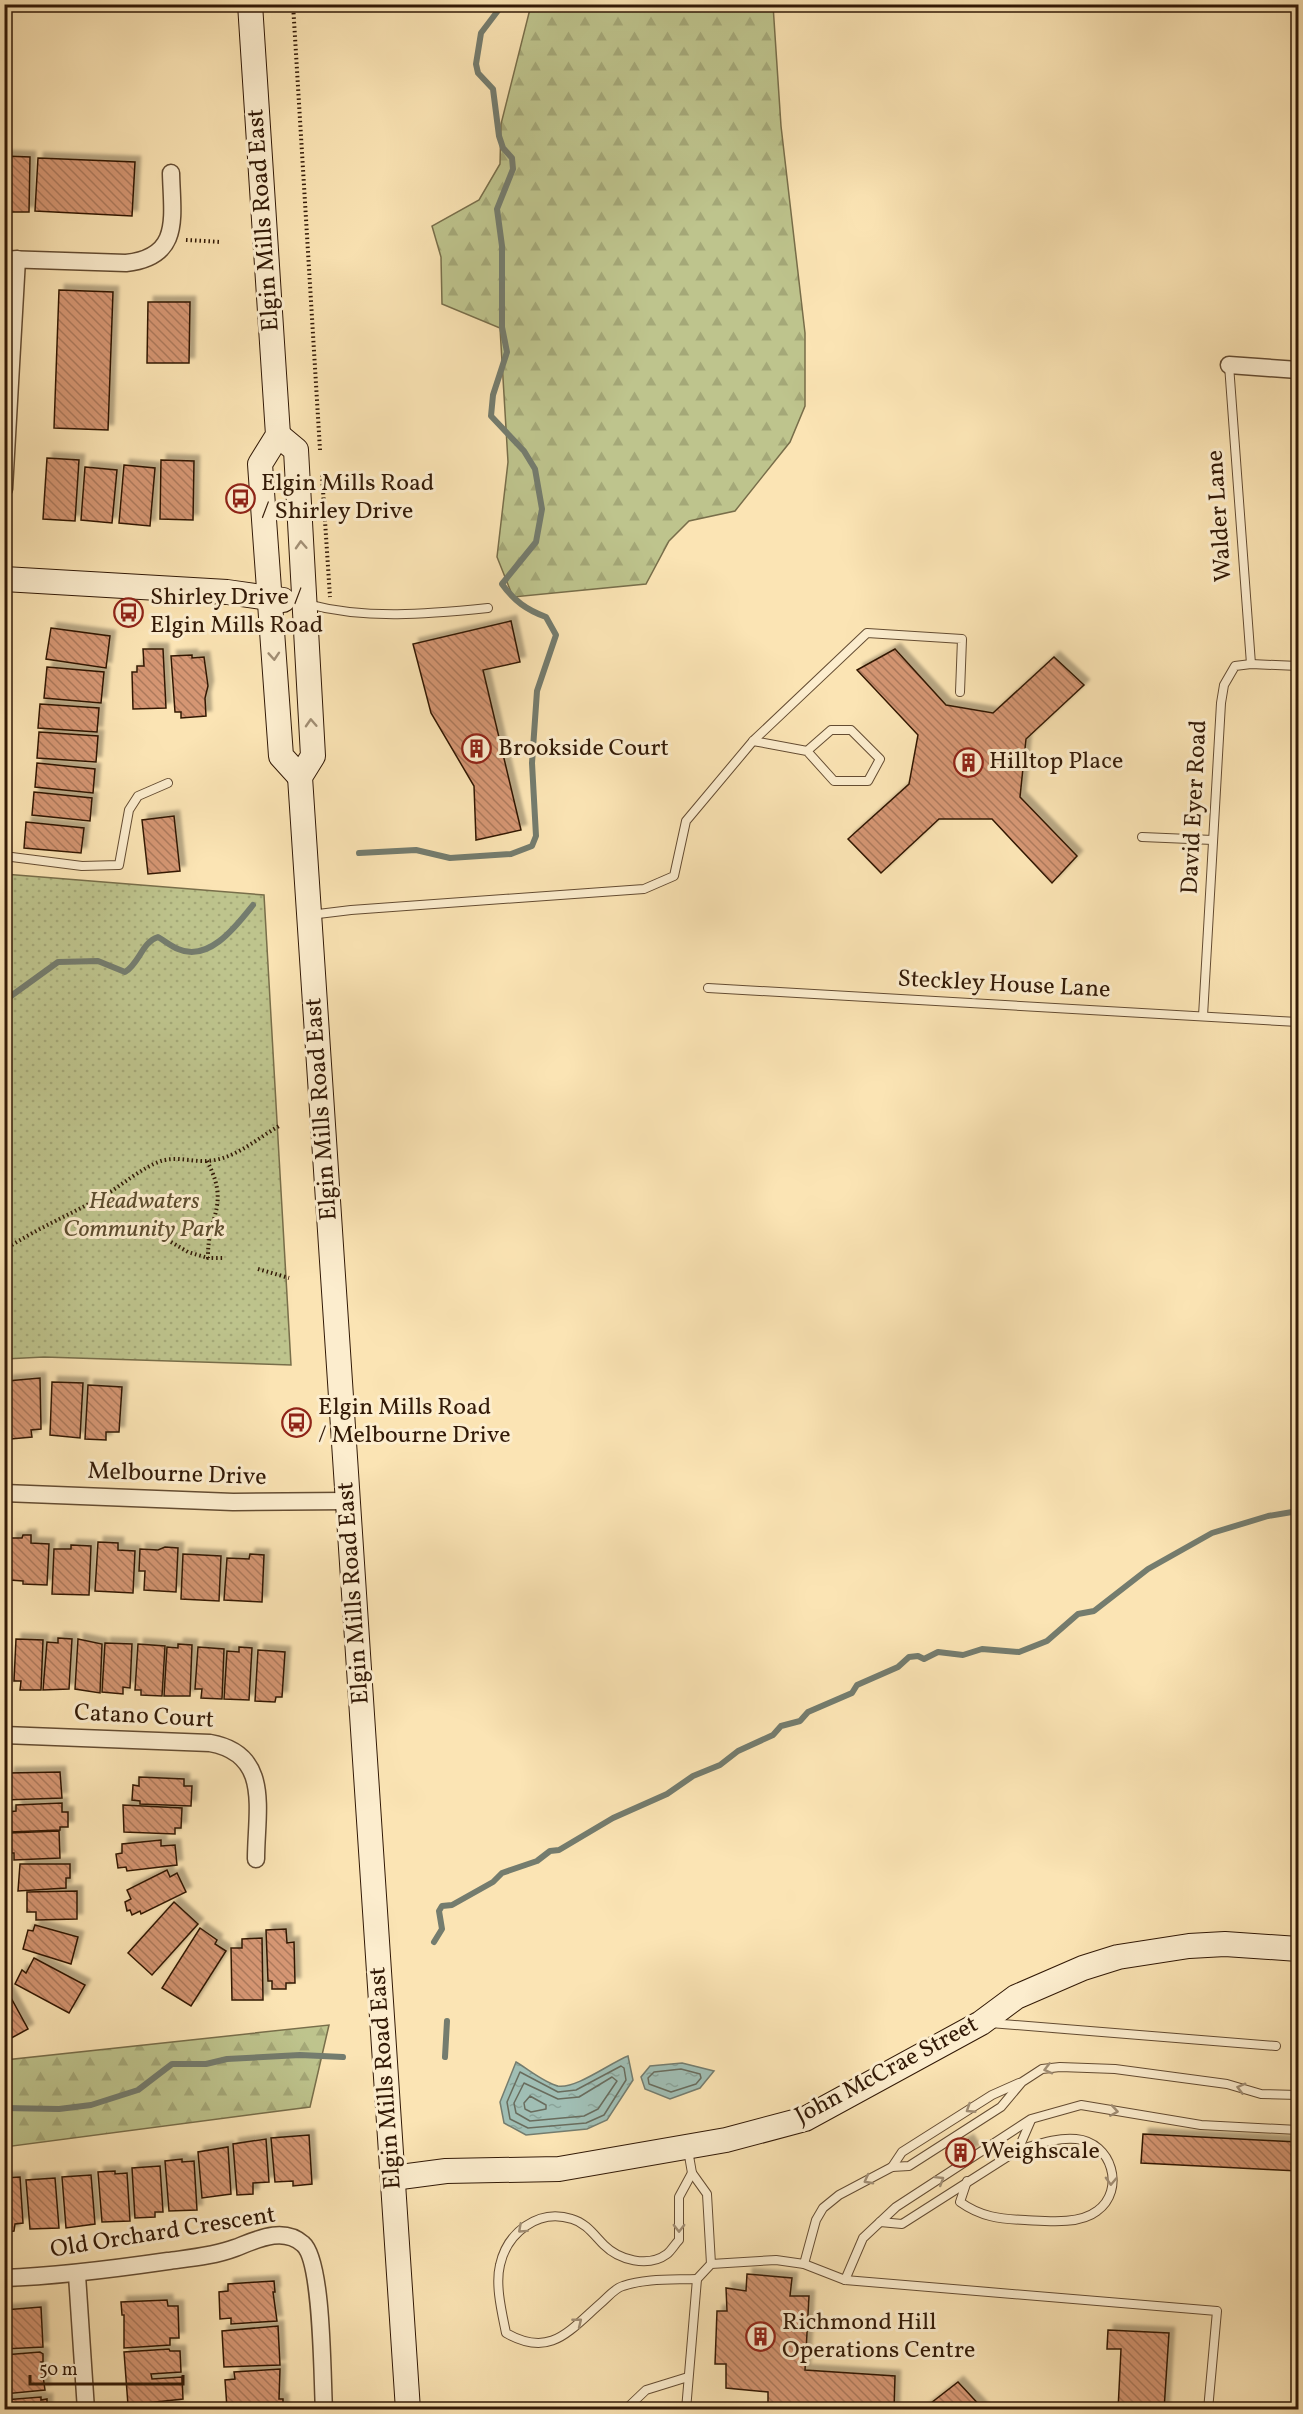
<svg xmlns="http://www.w3.org/2000/svg" width="1303" height="2414" viewBox="0 0 1303 2414" font-family="Vollkorn,serif">
<style>
.grass{fill:url(#grass-dots);stroke:#786e4a;stroke-width:1.5}
.forest{fill:url(#forest-firs);stroke:#786e4a;stroke-width:1.5}
.water{fill:url(#water-ripples);stroke:#747c6e;stroke-width:1.5}
.lines{fill:none;stroke-linecap:round;stroke-linejoin:round}
.shore{stroke:#696c5d;stroke-width:1.5}
.stream{stroke:#747c6e;stroke-width:6}
.building{fill:url(#building-back-hatch);stroke:#321906;stroke-width:1.5;filter:url(#shadow)}
.lane-casing{stroke:#644c32;stroke-width:10}
.street-casing{stroke:#644c32;stroke-width:19}
.secondary-casing{stroke:#321906;stroke-width:26}
.path{stroke:#321906;stroke-width:4;stroke-dasharray:1.5 3;stroke-linecap:butt}
.lane{stroke:#fcedce;stroke-width:8}
.street{stroke:#fcedce;stroke-width:16}
.secondary{stroke:#fcedce;stroke-width:24}
.oneway{stroke:#a18e74}
.labels{text-anchor:middle;dominant-baseline:central;stroke-width:6;stroke-linejoin:round;paint-order:stroke}
.street-label{font-size:24px;fill:#321906;stroke:#fcedce}
.poi-label{font-size:24px;fill:#321906;stroke:#fcedce;text-anchor:start}
.park-label{font-size:24px;font-style:italic;fill:#5c4c2e;stroke:#fcedce}
</style>
<defs>
<pattern id="grass-dots" width="8" height="8" patternUnits="userSpaceOnUse" patternTransform="scale(1.5)"><rect width="8" height="8" fill="#bec48d"/><path d="M2 2h.1M6 6h.1" fill="none" stroke="#a4a878" stroke-width="1.8" stroke-linecap="round"/></pattern>
<pattern id="forest-firs" width="22" height="20" patternUnits="userSpaceOnUse" patternTransform="scale(1.5)"><rect width="22" height="20" fill="#bec48d"/><path d="M5 1l3.5 6h-7zM16 11l3.5 6h-7z" fill="#a4a878"/></pattern>
<pattern id="water-ripples" width="26" height="14" patternUnits="userSpaceOnUse" patternTransform="scale(1.5)"><rect width="26" height="14" fill="#a0beb4"/><path d="M2 4q2-2 4 0t4 0M15 11q2-2 4 0t4 0" fill="none" stroke="#8aa399"/></pattern>
<pattern id="building-back-hatch" width="6" height="6" patternUnits="userSpaceOnUse" patternTransform="scale(1.5)"><rect width="6" height="6" fill="#d59673"/><path d="M-1 5l2 2M0 0l6 6M5-1l2 2" fill="none" stroke="#ad7a5c"/></pattern>
<filter id="shadow"><feDropShadow dx="5.5" dy="-5.5" stdDeviation="1.5" flood-color="#0004"/></filter>
</defs>
<rect width="100%" height="100%" fill="#fbe4b4"/>
<filter id="stains"><feTurbulence type="fractalNoise" baseFrequency=".00333" numOctaves="4"/><feColorMatrix values="0 0 0 0 .2 0 0 0 0 .09 0 0 0 0 .02 0 0 0 .5 -.17"/></filter>
<radialGradient id="worn" r=".72"><stop offset=".6" stop-color="#630" stop-opacity="0"/><stop offset="1" stop-color="#630" stop-opacity=".3"/></radialGradient>
<path class="grass" d="M4,874L264,895L291,1365L44,1357L5,1359Z"/>
<g class="forest">
<path d="M531,5H773L781,126L805,333V406L790,442L735,511L689,521L669,541L646,584L513,597L497,557L508,462L500,328L442,304L441,257L432,226L479,200L500,164L501,124Z"/>
<path d="M329,2025L310,2107L5,2147V2060Z"/>
</g>
<g class="water">
<path d="M628,2056L633,2080L607,2120L587,2129L526,2135L504,2123L500,2102L516,2062C528,2069 545,2083 558,2086C576,2089 610,2063 628,2056Z"/>
<path d="M682,2063L714,2071L700,2088L670,2099L645,2089L641,2077L650,2066Z"/>
</g>
<g class="lines">
<g class="shore">
<path d="M621,2066L624,2068L626,2080L604,2115L586,2123L528,2128L510,2119L507,2102L520,2072L558,2092L576,2090Z"/>
<path d="M681,2069L700,2074L701,2078L696,2084L671,2092L649,2084L648,2078L654,2072Z"/>
<path d="M612,2077L617,2081L598,2109L584,2116L530,2121L516,2113L514,2103L524,2083L558,2099L579,2097Z"/>
<path d="M530,2096L546,2105V2109L531,2112L525,2109L524,2103Z"/>
</g>
<g class="stream">
<path d="M359,853L416,850L450,858L511,854L532,846L536,836L532,763L537,691L556,635L546,617C527,610 514,601 502,584L536,542L542,509L535,469L524,451L491,416L493,395L507,352L502,327V246L497,209L513,169L512,158L503,148L499,136L493,89L478,73L476,64L481,33L503,4"/>
<path d="M4,1001L58,962L98,961L125,972C139,964 142,942 158,937C165,941 171,946 178,949C209,963 237,925 253,905"/>
<path d="M434,1942L442,1929L439,1911L442,1906L452,1905L493,1882L502,1873L537,1861L550,1851L559,1850L613,1818L667,1794L693,1776L720,1765L738,1751L773,1735L781,1726L800,1721L808,1712L852,1693L857,1685L898,1667L909,1657L918,1656L924,1659L938,1652L963,1655L982,1649L1019,1652L1047,1641L1078,1614L1094,1611L1148,1569L1212,1533L1268,1516L1298,1511"/>
<path d="M445,2057L447,2021"/>
<path d="M4,2108L59,2109L91,2105L138,2090L172,2064H206L227,2059L300,2055L343,2057"/>
</g>
</g>
<g class="building">
<path d="M4,156L30,157L29,212H4Z"/>
<path d="M38,158L135,162L132,216L35,211Z"/>
<path d="M59,290L113,292L108,430L54,428Z"/>
<path d="M148,302H190L189,363H147Z"/>
<path d="M47,458L79,460L75,521L43,519Z"/>
<path d="M161,460L194,461L193,520L160,519Z"/>
<path d="M124,465L155,468L150,526L119,523Z"/>
<path d="M85,467L117,470L112,523L81,520Z"/>
<path d="M511,621L520,662L483,670L521,830L476,840L474,786L431,713L413,644Z"/>
<path d="M51,628L110,636L106,668L46,659Z"/>
<path d="M143,649H163L166,708L133,709L132,672H137V666H144Z"/>
<path d="M895,649L946,705L993,713L1054,657L1084,685L1026,739L1020,797L1077,856L1052,883L992,819H939L881,873L848,839L909,784L918,735L857,670Z"/>
<path d="M192,655V658L204,657L208,686L205,698L206,716L181,718V712H175L171,656Z"/>
<path d="M47,667L104,672L101,703L44,698Z"/>
<path d="M40,704L99,708L97,732L38,728Z"/>
<path d="M39,732L98,736L96,762L37,758Z"/>
<path d="M37,763L95,769L93,793L35,787Z"/>
<path d="M34,792L92,798L90,821L32,815Z"/>
<path d="M174,816L180,871L148,874L142,820Z"/>
<path d="M26,822L84,828L81,853L24,848Z"/>
<path d="M40,1378L41,1429L31,1430L32,1437L11,1439L7,1381Z"/>
<path d="M52,1382L83,1383L80,1438L50,1435Z"/>
<path d="M88,1385L122,1387L119,1432H106V1440L85,1439Z"/>
<path d="M23,1535H31V1543L49,1544L47,1585L23,1584V1581L10,1580L11,1538H22Z"/>
<path d="M98,1542L118,1543V1550L135,1551L133,1593L95,1591Z"/>
<path d="M71,1545L91,1546L89,1595L52,1594L54,1549H71Z"/>
<path d="M165,1547L178,1548L176,1592L144,1590L145,1571H139L140,1549L158,1550Z"/>
<path d="M183,1554L221,1556L219,1601L181,1599Z"/>
<path d="M250,1554L264,1555L262,1602L224,1600L227,1558L249,1559Z"/>
<path d="M58,1638L72,1639L69,1689L43,1690L47,1642L58,1643Z"/>
<path d="M16,1639L43,1640L41,1690H20L21,1681H14Z"/>
<path d="M78,1639L102,1644L100,1693L75,1689Z"/>
<path d="M105,1643L132,1644L130,1688L123,1687V1694L102,1692Z"/>
<path d="M138,1644L165,1646L162,1696L141,1695V1690H135Z"/>
<path d="M178,1644L192,1645L190,1696H164L167,1647L178,1648Z"/>
<path d="M4,1645L9,1686L4,1687Z"/>
<path d="M198,1647L224,1649L222,1699L201,1698L202,1689H195Z"/>
<path d="M239,1647L252,1648L249,1700L224,1699L227,1651L239,1652Z"/>
<path d="M258,1650L285,1652L282,1697H276L275,1702L255,1701Z"/>
<path d="M60,1772L62,1798L5,1800L4,1779H9V1773Z"/>
<path d="M139,1777L184,1779V1786H192L191,1806L140,1804V1801L132,1800L133,1785L139,1786Z"/>
<path d="M62,1803V1812H68V1827H60V1830L9,1832L8,1812L16,1811V1805Z"/>
<path d="M123,1805L182,1808L181,1828H175V1834L124,1832Z"/>
<path d="M59,1831L60,1858L14,1860V1853H10L9,1833Z"/>
<path d="M161,1840V1846L175,1845L177,1865L127,1871L126,1867L118,1868L116,1854L122,1853V1844Z"/>
<path d="M20,1864H70V1878H66V1888L18,1891Z"/>
<path d="M167,1870L170,1877L177,1873L186,1892L141,1914L140,1911L132,1915L130,1910L127,1911L125,1902L131,1899L127,1890Z"/>
<path d="M77,1891V1919L36,1920V1912H27V1892Z"/>
<path d="M174,1902L198,1924L152,1975L128,1953Z"/>
<path d="M35,1925L78,1937L71,1964L23,1949L28,1930L33,1931Z"/>
<path d="M200,1928L217,1940L215,1944L226,1951L191,2006L162,1988Z"/>
<path d="M286,1929L287,1943L294,1942L295,1983H286V1989H272V1981H268L266,1930Z"/>
<path d="M262,1938L263,2000H232L231,1948H242V1939Z"/>
<path d="M34,1958L85,1985L69,2013L15,1984L22,1970L26,1973Z"/>
<path d="M4,1985L28,2029L4,2042Z"/>
<path d="M1143,2134L1298,2142V2171L1141,2163Z"/>
<path d="M309,2135L312,2184L293,2186V2181L275,2182L271,2138Z"/>
<path d="M266,2139L269,2182L253,2183V2194L237,2195L233,2144Z"/>
<path d="M968,2140L974,2150L952,2163L946,2153Z"/>
<path d="M228,2147L231,2194L202,2198L198,2152Z"/>
<path d="M182,2159V2162L194,2161L197,2210L169,2211L165,2161Z"/>
<path d="M160,2166L163,2212H155V2217L135,2218L132,2168Z"/>
<path d="M115,2171V2174L127,2173L130,2221L102,2222L98,2172Z"/>
<path d="M91,2175L95,2224L66,2228L62,2177Z"/>
<path d="M20,2177L23,2223L15,2224L14,2231L4,2232V2178Z"/>
<path d="M55,2178L59,2228L30,2229L26,2180Z"/>
<path d="M747,2274L792,2278L790,2296H809L805,2370L895,2376L894,2410H768V2392L726,2388V2364H715L717,2311H727L726,2288L746,2291Z"/>
<path d="M274,2281L275,2292H273L277,2321L231,2324V2318L220,2319L219,2292L228,2291V2284Z"/>
<path d="M167,2300L168,2306H178L179,2338H170V2345L124,2348V2315H122L121,2302Z"/>
<path d="M41,2307L43,2347L4,2349V2310Z"/>
<path d="M278,2326L280,2365L224,2367L222,2331Z"/>
<path d="M1108,2330L1169,2333L1164,2410H1118L1121,2349H1107Z"/>
<path d="M169,2349L170,2351H180L181,2372L151,2374L152,2379L182,2377L183,2399L128,2405L124,2352Z"/>
<path d="M40,2352L43,2354V2362H41L45,2390L4,2394V2355Z"/>
<path d="M280,2369L279,2399H283V2410L227,2408L225,2380L235,2379L234,2372Z"/>
<path d="M958,2382L984,2410H922Z"/>
<path d="M41,2397V2400L47,2399V2410H4V2400Z"/>
<path d="M173,2406L184,2410H128V2409Z"/>
</g>
<g class="lines">
<defs>
<g id="lane">
<path d="M1229,365L1251,664"/>
<path d="M307,604C367,620 428,614 488,608"/>
<path d="M753,741L807,751L834,781H868L880,759L851,730H831L807,751"/>
<path d="M1142,837L1213,840"/>
<path d="M4,856L82,866L119,865L129,810L138,796L168,783"/>
<path d="M310,915L351,910L644,889L674,876L686,821L753,741L867,633L962,639L960,692"/>
<path d="M708,988L1298,1022"/>
<path d="M1203,1016L1221,703L1224,685L1235,666L1251,664L1298,666"/>
<path d="M990,2023L1276,2046"/>
<path d="M688,2150L692,2173L707,2194L711,2264"/>
<path d="M892,2167L902,2152L992,2095L1019,2083"/>
<path d="M692,2173L679,2197V2240C675,2244 671,2251 667,2254C648,2268 619,2260 604,2245C594,2235 586,2223 572,2219C538,2208 507,2233 500,2265C495,2285 502,2313 506,2333C550,2358 568,2332 601,2303C608,2297 615,2288 623,2286C646,2278 673,2280 697,2279"/>
<path d="M967,2181L960,2202C981,2217 1000,2219 1025,2220C1046,2221 1079,2225 1097,2211C1126,2190 1112,2142 1076,2139C1057,2137 1036,2145 1018,2150"/>
<path d="M880,2222L902,2224L1018,2150L1031,2120"/>
<path d="M804,2264L816,2220L823,2208L839,2195L892,2167L909,2166L1001,2107L1022,2082L1042,2069L1060,2067L1115,2069L1227,2084L1261,2094L1298,2095"/>
<path d="M845,2280L863,2238L896,2207L1031,2119L1081,2105L1201,2125L1298,2130"/>
<path d="M625,2410L646,2390L688,2377"/>
<path d="M686,2410L697,2279L711,2264L776,2260L804,2264L845,2280L1217,2311L1208,2410"/>
</g>
<g id="street">
<path d="M4,259L126,263C182,257 172,217 171,173"/>
<path d="M1229,365L1298,370"/>
<path d="M4,489L17,259"/>
<path d="M4,1493L233,1502L348,1501"/>
<path d="M4,1735L210,1743C272,1754 256,1811 256,1859"/>
<path d="M77,2275L86,2410"/>
<path d="M4,2278C60,2276 113,2269 168,2261C190,2258 214,2256 235,2248C256,2240 283,2226 303,2244C323,2261 322,2379 324,2410"/>
</g>
<g id="secondary">
<path d="M250,4L278,435L260,464L281,756L300,777"/>
<path d="M278,435L296,450L313,756L300,777L408,2410"/>
<path d="M4,579L227,592L283,600"/>
<path d="M393,2178L446,2171L559,2169L726,2140L805,2119L981,2023L1016,1997L1083,1968L1118,1957L1189,1946L1225,1944L1298,1949"/>
</g>
</defs>
<use href="#lane" class="lane-casing"/>
<use href="#street" class="street-casing"/>
<use href="#secondary" class="secondary-casing"/>
<g class="path">
<path d="M293,4L320,450"/>
<path d="M186,240L221,242"/>
<path d="M322,475L330,597"/>
<path d="M207,1161C231,1206 207,1216 208,1258H223"/>
<path d="M171,1242L188,1252L208,1258"/>
<path d="M4,1250C36,1229 69,1215 102,1197C121,1186 141,1168 161,1161C177,1156 192,1162 207,1161C236,1159 257,1138 281,1125"/>
<path d="M258,1269L289,1278"/>
</g>
<use href="#lane" class="lane"/>
<use href="#street" class="street"/>
<use href="#secondary" class="secondary"/>
</g>
<defs><path id="oneway-chevron" d="M-2-3.5L2.5 0L-2 3.5" fill="none" stroke-width="1.6" stroke-linecap="round" stroke-linejoin="round" transform="scale(1.5)"/></defs>
<g class="oneway">
<use href="#oneway-chevron" transform="translate(301 545) rotate(-93)"/>
<use href="#oneway-chevron" transform="translate(274 656) rotate(86)"/>
<use href="#oneway-chevron" transform="translate(311 723) rotate(-93)"/>
<use href="#oneway-chevron" transform="translate(1048 2069) rotate(166)"/>
<use href="#oneway-chevron" transform="translate(1241 2088) rotate(-165)"/>
<use href="#oneway-chevron" transform="translate(970 2109) rotate(147)"/>
<use href="#oneway-chevron" transform="translate(1114 2111) rotate(9)"/>
<use href="#oneway-chevron" transform="translate(868 2180) rotate(152)"/>
<use href="#oneway-chevron" transform="translate(940 2180) rotate(-32)"/>
<use href="#oneway-chevron" transform="translate(1111 2181) rotate(92)"/>
<use href="#oneway-chevron" transform="translate(679 2228) rotate(90)"/>
<use href="#oneway-chevron" transform="translate(522 2229) rotate(138)"/>
<use href="#oneway-chevron" transform="translate(578 2322) rotate(-39)"/>
</g>
<defs>
<symbol id="bus-ring" viewBox="-11 -11 22 22"><circle r="9.5" fill="#fcedce" stroke="#8f2418" stroke-width="1.5"/><path d="M-5-6H5V4H4V6H2V4H-2V6H-4V4H-5ZM-3.5-4V0h7V-4ZM-3.5 1.2v1.5H-2V1.2ZM2 1.2v1.5H3.5V1.2Z" fill="#8f2418"/></symbol>
<symbol id="building-ring" viewBox="-11 -11 22 22"><circle r="9.5" fill="#fcedce" stroke="#8f2418" stroke-width="1.5"/><path d="M-4-6H4V6H1V3H-1V6H-4ZM-2.5-4.3h1.7v1.8h-1.7ZM.8-4.3h1.7v1.8H.8ZM-2.5-1h1.7V.8h-1.7ZM.8-1h1.7V.8H.8Z" fill="#8f2418"/></symbol>
</defs>
<g fill-rule="evenodd">
<use href="#bus-ring" x="224" y="482" width="33" height="33"/>
<use href="#bus-ring" x="112" y="596" width="33" height="33"/>
<use href="#building-ring" x="460" y="732" width="33" height="33"/>
<use href="#building-ring" x="952" y="746" width="33" height="33"/>
<use href="#bus-ring" x="280" y="1406" width="33" height="33"/>
<use href="#building-ring" x="944" y="2136" width="33" height="33"/>
<use href="#building-ring" x="744" y="2320" width="33" height="33"/>
</g>
<g class="labels">
<g class="street-label">
<text transform="translate(264 220) rotate(-94)">Elgin Mills Road East</text>
<text transform="translate(1220 516) rotate(-94)">Walder Lane</text>
<text transform="translate(1195 807) rotate(-87)">David Eyer Road</text>
<text transform="translate(1004 985) rotate(3)">Steckley House Lane</text>
<text transform="translate(322 1109) rotate(-94)">Elgin Mills Road East</text>
<text transform="translate(177 1475) rotate(2)">Melbourne Drive</text>
<text transform="translate(354 1593) rotate(-94)">Elgin Mills Road East</text>
<text transform="translate(144 1717) rotate(3)">Catano Court</text>
<text transform="translate(887 2071) rotate(-28)">John McCrae Street</text>
<text transform="translate(386 2078) rotate(-94)">Elgin Mills Road East</text>
<text transform="translate(163 2233) rotate(-9)">Old Orchard Crescent</text>
</g>
<g class="poi-label">
<text x="261" y="484">Elgin Mills Road<tspan x="261" dy="28">/ Shirley Drive</tspan></text>
<text x="150" y="598">Shirley Drive /<tspan x="150" dy="28">Elgin Mills Road</tspan></text>
<text x="498" y="749">Brookside Court</text>
<text x="989" y="762">Hilltop Place</text>
<text x="318" y="1408">Elgin Mills Road<tspan x="318" dy="28">/ Melbourne Drive</tspan></text>
<text x="981" y="2152">Weighscale</text>
<text x="782" y="2323">Richmond Hill<tspan x="782" dy="28">Operations Centre</tspan></text>
</g>
<g class="park-label">
<text x="144" y="1202">Headwaters<tspan x="144" dy="28">Community Park</tspan></text>
</g>
</g>
<rect width="1303" height="2414" fill="none" stroke="#fbe4b4" stroke-width="24"/>
<rect x="6" y="6" width="1291" height="2402" fill="none" stroke="#321906" stroke-width="3"/>
<rect x="12" y="12" width="1279" height="2390" fill="none" stroke="#321906" stroke-width="1.5"/>
<path d="M30 2375v9h153v-9" fill="none" stroke="#321906" stroke-width="3"/>
<text x="39" y="2375" font-size="18" fill="#321906" stroke="#fcedce" stroke-width="4.5" paint-order="stroke">50 m</text>
<rect width="100%" height="100%" filter="url(#stains)"/>
<rect width="100%" height="100%" fill="url(#worn)"/>
</svg>
